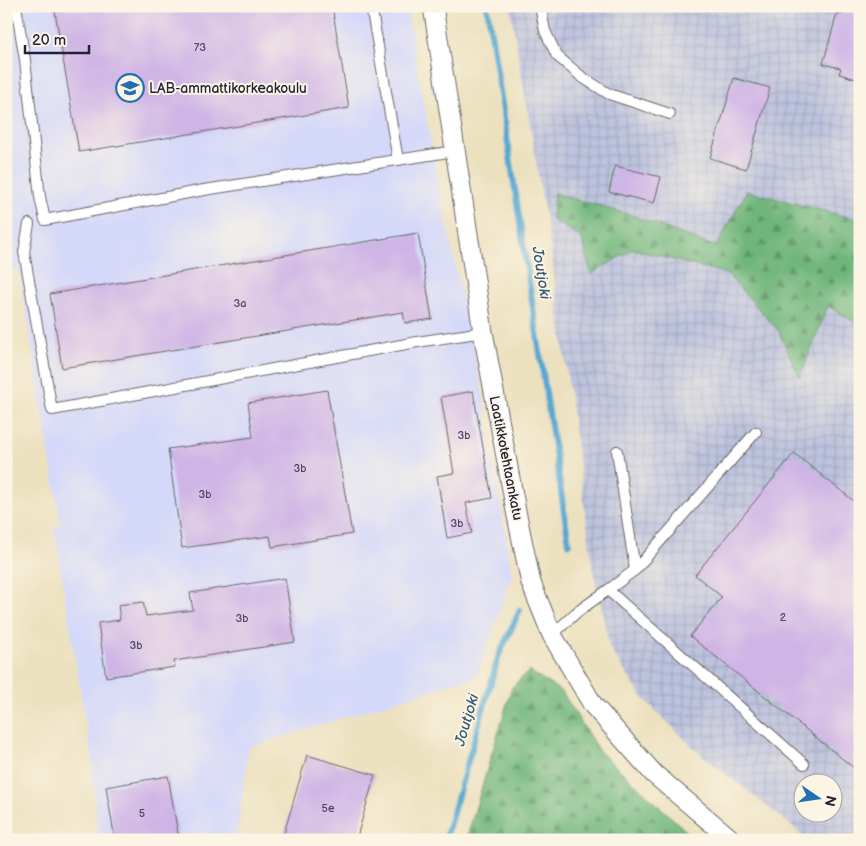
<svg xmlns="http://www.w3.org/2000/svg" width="866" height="846" viewBox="0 0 866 846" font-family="'Balsamiq Sans',sans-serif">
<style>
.built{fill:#d4d8f9}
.industrial{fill:url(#industrial-grid);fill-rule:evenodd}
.forest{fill:url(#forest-firs);stroke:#496c5c}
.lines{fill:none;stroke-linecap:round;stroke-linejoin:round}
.stream{stroke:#57a8d2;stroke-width:6}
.building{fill:#cfb5e6}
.lane-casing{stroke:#696569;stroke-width:12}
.street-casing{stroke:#696569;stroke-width:21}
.lane{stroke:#fff;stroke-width:10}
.street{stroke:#fff;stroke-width:19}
.labels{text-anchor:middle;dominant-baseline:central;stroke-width:4;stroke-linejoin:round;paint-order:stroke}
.number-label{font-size:11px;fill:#4d4766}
.poi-label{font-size:14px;fill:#22223b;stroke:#fcf5e5;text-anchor:start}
.street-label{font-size:14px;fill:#22223b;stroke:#fcf5e5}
.water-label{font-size:15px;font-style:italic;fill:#375877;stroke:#fcf5e5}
</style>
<defs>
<pattern id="industrial-grid" width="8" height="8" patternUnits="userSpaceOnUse" patternTransform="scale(1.25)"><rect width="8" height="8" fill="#bdc3de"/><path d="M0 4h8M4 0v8" fill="none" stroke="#a2a7bf"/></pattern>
<pattern id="forest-firs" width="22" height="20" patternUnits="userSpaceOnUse" patternTransform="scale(1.25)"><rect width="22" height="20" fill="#70b67c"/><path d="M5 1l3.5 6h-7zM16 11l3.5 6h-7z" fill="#5c9467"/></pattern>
</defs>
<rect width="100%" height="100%" fill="#fcf5e5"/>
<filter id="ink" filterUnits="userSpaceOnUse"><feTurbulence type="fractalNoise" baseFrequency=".02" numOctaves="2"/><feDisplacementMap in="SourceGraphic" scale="10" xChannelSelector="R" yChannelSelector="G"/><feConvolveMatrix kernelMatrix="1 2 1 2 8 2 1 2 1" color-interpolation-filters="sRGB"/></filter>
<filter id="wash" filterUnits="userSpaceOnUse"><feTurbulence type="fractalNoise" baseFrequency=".0096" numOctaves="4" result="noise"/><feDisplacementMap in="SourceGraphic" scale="20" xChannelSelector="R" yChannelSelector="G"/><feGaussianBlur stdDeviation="1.12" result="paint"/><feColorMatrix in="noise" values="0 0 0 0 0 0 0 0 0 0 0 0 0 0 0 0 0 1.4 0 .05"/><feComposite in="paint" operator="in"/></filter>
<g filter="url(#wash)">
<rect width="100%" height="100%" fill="#ece1bf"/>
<path class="built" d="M6,6H406L440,192L483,394L512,575L477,676L249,747L236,840H98L92,758L82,701L54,527L61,525L19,269L6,271Z"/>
<path class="industrial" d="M510,6H860V220L748,191L713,270L828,306L860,325V840H806L797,830L697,751L643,698L610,649L592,563L550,244ZM804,784H834V814H804Z"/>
<g class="forest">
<path d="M747,191L860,220V325L828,306L800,377L778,330L727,274L633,249L591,274L582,238L552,219L554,193L631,215L716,247Z"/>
<path d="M529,671L562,692L598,750L696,840H466L512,687Z"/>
</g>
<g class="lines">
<g class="stream">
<path d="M487,6L569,544"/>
<path d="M445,840L499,655L520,610"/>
</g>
</g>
<g id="blocks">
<g class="building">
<path d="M54,6H332L349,108L79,152Z"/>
<path d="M844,6H860V80L839,74L841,68L823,64L837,13L842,14Z"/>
<path d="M734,78L770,88L746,169L710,158Z"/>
<path d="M615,166L661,177L654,203L609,192Z"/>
<path d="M418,233L432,319L405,323L403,312L62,368L50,294Z"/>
<path d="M327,390L352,534L272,547L270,536L182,548L168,449L253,437L248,403Z"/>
<path d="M473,391L492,498L466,503L472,533L447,538L437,476L454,473L441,397Z"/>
<path d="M794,453L860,506V773L690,636L722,597L695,575Z"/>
<path d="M285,578L295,642L174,661L175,667L106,677L98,623L120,620L118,605L143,602L146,616L193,610L190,593Z"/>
<path d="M307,755L375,775L356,840H282Z"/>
<path d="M168,776L179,840H115L106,787Z"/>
</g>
</g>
</g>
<g filter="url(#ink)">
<use href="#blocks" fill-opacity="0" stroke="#696569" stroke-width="1"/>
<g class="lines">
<defs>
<g id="lane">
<path d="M16,6L25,60L40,197L45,220L204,190L455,151"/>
<path d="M371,6L398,160"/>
<path d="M540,6L545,31L557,56L582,77L609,94L670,114"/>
<path d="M29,224L24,252L52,410L417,342L483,332"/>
<path d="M617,451L635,570"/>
<path d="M608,590L635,570L756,432"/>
<path d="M552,635L577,612L608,590L804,764"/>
</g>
<path id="street" d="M433,6L483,332L516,511L531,583L552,635L593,705L654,774L732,840"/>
</defs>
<use href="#lane" class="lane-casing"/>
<use href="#street" class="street-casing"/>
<use href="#lane" class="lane"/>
<use href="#street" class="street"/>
</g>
</g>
<defs>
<symbol id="university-ring" viewBox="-11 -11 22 22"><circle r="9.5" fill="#fcf5e5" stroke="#1f6fb2" stroke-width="1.5"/><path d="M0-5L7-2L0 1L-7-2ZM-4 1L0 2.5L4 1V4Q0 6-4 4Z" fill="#1f6fb2"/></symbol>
</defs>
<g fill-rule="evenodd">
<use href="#university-ring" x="114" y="72" width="32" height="32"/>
</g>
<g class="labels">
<g class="number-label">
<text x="200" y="47">73</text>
<text x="240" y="303">3a</text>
<text x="464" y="435">3b</text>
<text x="300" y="468">3b</text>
<text x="205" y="494">3b</text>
<text x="457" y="523">3b</text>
<text x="783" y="617">2</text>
<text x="242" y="618">3b</text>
<text x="136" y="645">3b</text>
<text x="328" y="808">5e</text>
<text x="142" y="813">5</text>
</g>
<g class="poi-label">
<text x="149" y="88">LAB-ammattikorkeakoulu</text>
</g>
<g class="street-label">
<text transform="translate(506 458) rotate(79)">Laatikkotehtaankatu</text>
</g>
<g class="water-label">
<text transform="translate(541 273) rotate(81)">Joutjoki</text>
<text transform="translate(467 720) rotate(-74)">Joutjoki</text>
</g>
</g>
<rect width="866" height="846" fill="none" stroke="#fcf5e5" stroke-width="25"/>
<g transform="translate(818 798) rotate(103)"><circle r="24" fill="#fcf5e5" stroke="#a5a1a1"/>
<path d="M0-4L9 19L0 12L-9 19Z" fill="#1f6fb2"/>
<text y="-8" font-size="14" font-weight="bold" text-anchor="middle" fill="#22223b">N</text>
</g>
<path d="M25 45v8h64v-8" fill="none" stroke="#22223b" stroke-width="2.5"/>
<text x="32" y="45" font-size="15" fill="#22223b" stroke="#fcf5e5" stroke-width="4" paint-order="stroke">20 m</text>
</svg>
